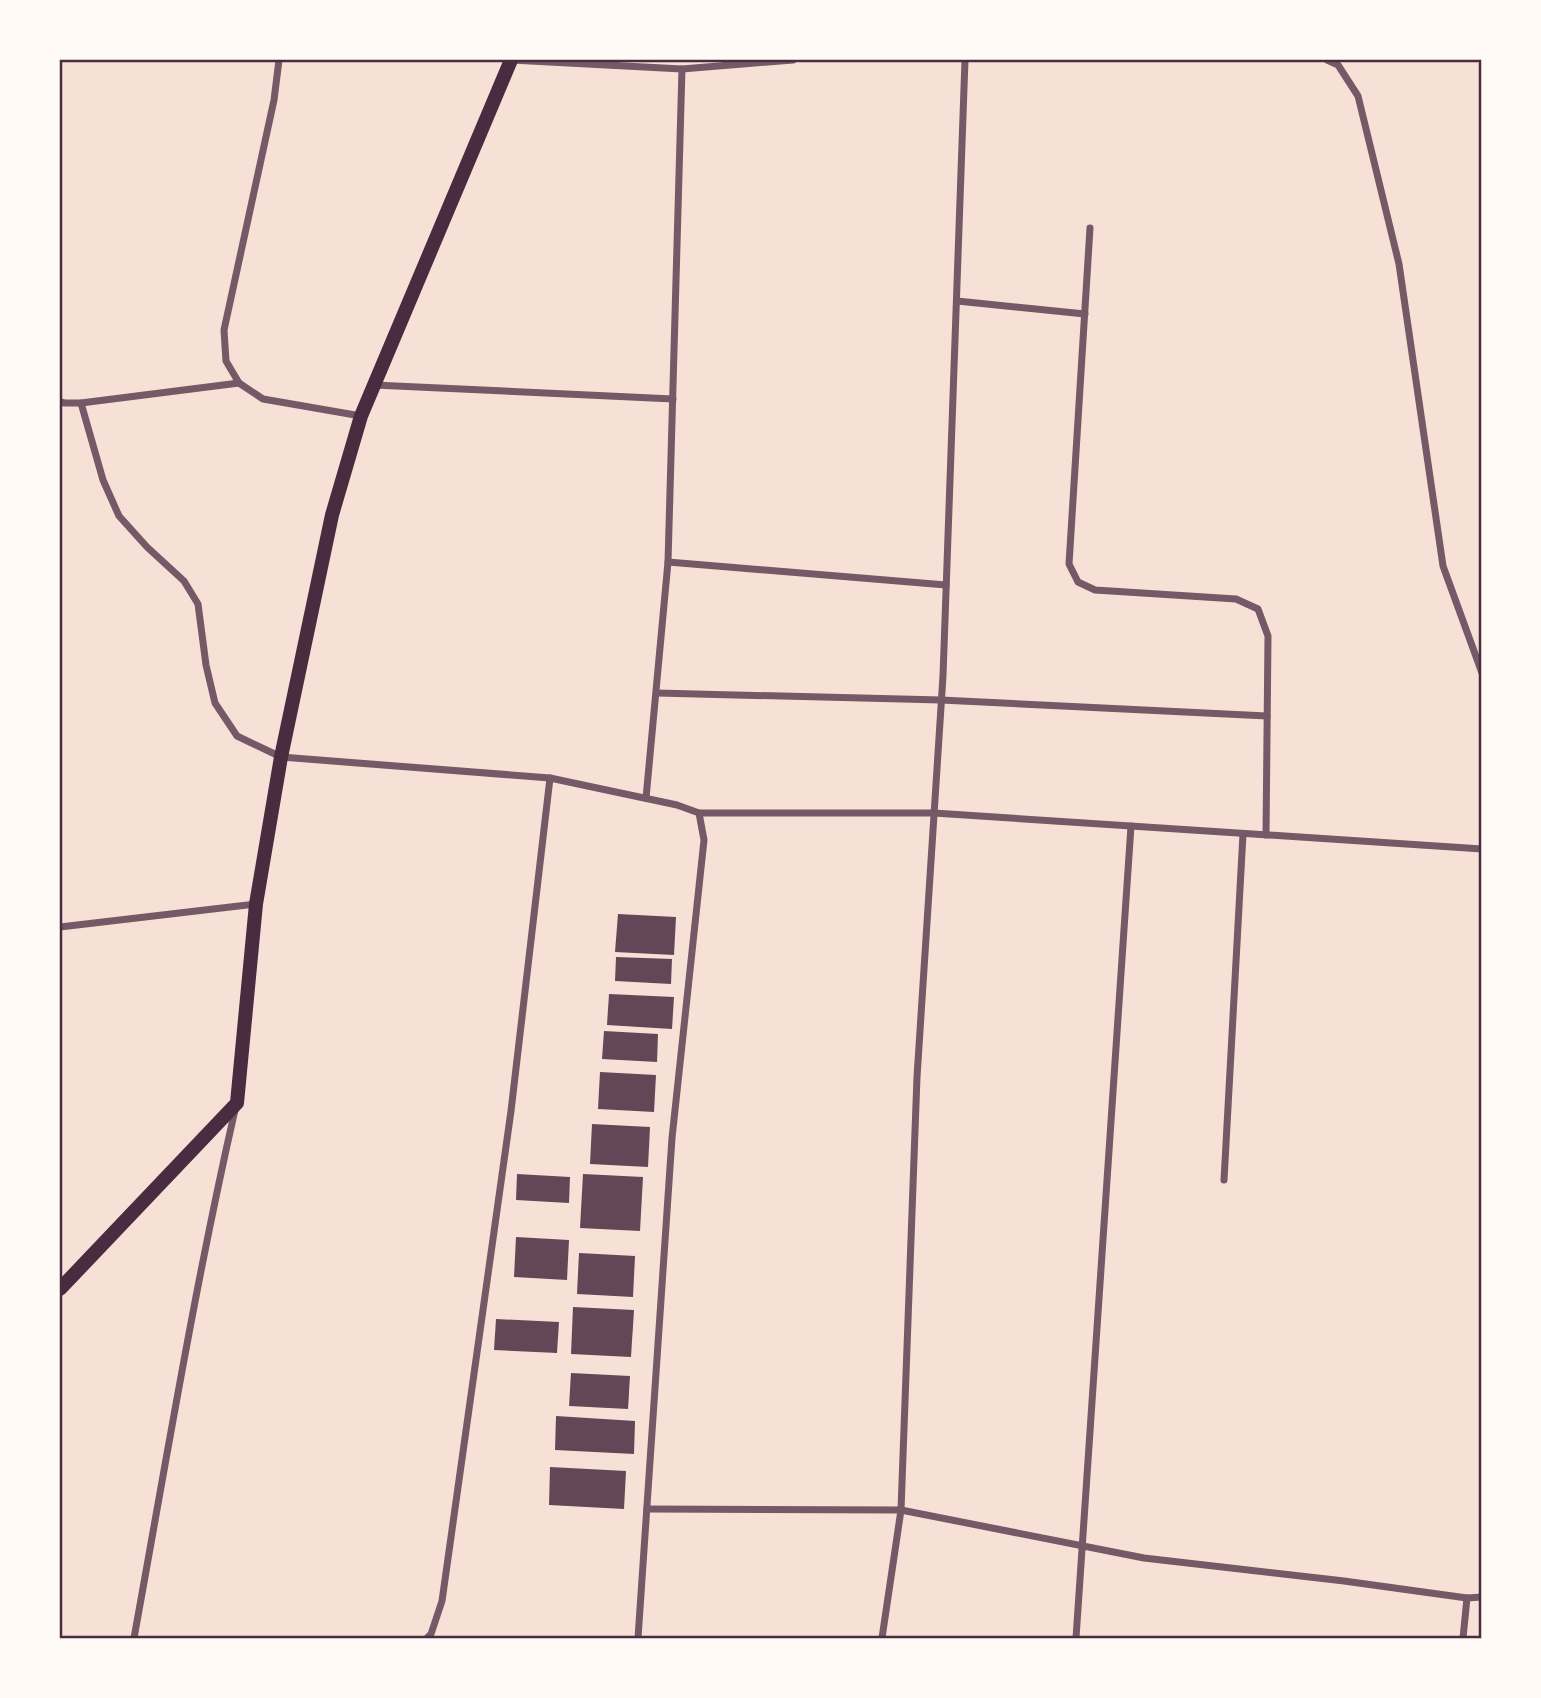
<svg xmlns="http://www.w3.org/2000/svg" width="1541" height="1698" viewBox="0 0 1541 1698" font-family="'Sofia Sans Condensed',sans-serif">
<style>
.building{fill:#644757}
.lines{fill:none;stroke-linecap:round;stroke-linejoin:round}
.minor{stroke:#755966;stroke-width:7}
.secondary{stroke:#4a2c40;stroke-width:14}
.neatline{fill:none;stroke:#4a2c40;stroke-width:2.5}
</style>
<rect width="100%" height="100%" fill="#f7e1d7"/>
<g class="building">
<path d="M618,914L676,917L674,955L615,952Z"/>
<path d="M616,957L672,959L671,984L615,981Z"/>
<path d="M609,994L674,997L672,1029L607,1025Z"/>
<path d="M604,1031L658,1034L657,1062L602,1059Z"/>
<path d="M600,1072L656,1075L654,1112L598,1109Z"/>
<path d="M592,1124L650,1127L648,1167L590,1164Z"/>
<path d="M517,1174L570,1177L569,1203L516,1200Z"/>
<path d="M583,1174L643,1177L640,1231L580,1228Z"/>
<path d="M516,1237L569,1240L567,1280L514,1277Z"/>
<path d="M579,1253L635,1256L633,1297L577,1294Z"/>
<path d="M573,1307L634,1310L631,1357L571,1354Z"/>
<path d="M496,1319L559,1322L557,1353L494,1350Z"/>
<path d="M571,1373L630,1376L628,1409L569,1406Z"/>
<path d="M556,1416L635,1421L634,1454L555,1450Z"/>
<path d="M550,1467L626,1471L624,1509L549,1505Z"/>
</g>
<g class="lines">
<g class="minor">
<path d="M279,60L274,100L224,330L226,361L239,383L263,399L361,416"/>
<path d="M511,60L682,69L793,60"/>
<path d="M1327,60L1338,65L1358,96L1399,264L1443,566L1482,673"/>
<path d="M1090,228L1069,564L1078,582L1095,590L1236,599L1258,609L1268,636L1266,835"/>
<path d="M957,301L1085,314"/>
<path d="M374,385L673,399"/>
<path d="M60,402L65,403H81L239,383"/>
<path d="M81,403L103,480L119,516L147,547L184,581L198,604L206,665L215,703L237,736L281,757L550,778L677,805L699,813L704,840L672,1138L638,1638"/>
<path d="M668,562L946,585"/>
<path d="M657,693L941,700L1267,716"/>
<path d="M646,798L668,562L682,69"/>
<path d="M699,813H934L1482,849"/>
<path d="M60,927L256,904"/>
<path d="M1224,1180L1243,834"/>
<path d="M647,1509L901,1510L1144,1558L1344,1581L1467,1598L1482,1597"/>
<path d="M134,1638C166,1462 195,1285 235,1110"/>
<path d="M427,1638L431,1634L442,1601L511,1111L550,778"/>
<path d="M882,1638L901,1510L917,1077L943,676L965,60"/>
<path d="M1076,1638L1131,826"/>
<path d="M1463,1638L1467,1598"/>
</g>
<path class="secondary" d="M60,1289L237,1103L256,904L281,757L332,515L361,416L511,60"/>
</g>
<rect width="1541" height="1698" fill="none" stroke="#fffaf5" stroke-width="122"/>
<rect x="61" y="61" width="1419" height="1576" class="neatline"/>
</svg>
